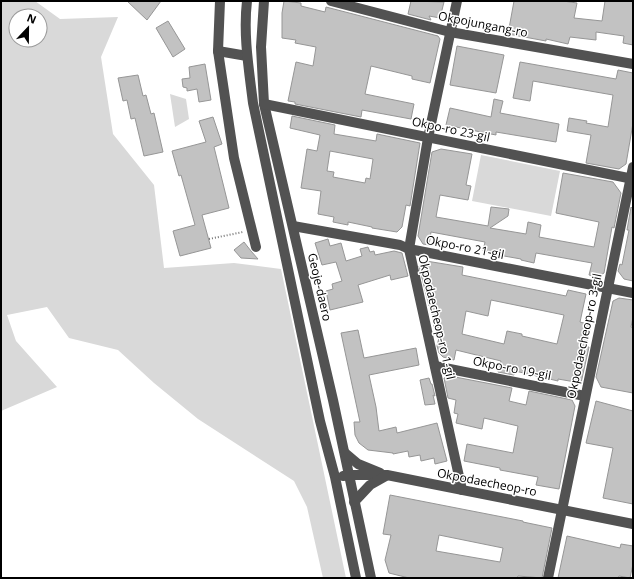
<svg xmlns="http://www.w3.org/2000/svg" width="634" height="579" viewBox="0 0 634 579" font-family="'Open Sans',sans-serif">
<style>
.green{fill:#d9d9d9;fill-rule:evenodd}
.building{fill:#c2c2c2;stroke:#969696;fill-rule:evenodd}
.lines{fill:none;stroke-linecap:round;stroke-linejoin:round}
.path{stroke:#747474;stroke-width:2;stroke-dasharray:1 2;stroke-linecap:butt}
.minor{stroke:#525252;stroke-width:10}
.labels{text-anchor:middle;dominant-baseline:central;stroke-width:3;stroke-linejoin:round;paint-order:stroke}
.street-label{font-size:12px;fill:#000;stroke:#fff}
</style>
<rect width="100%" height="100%" fill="#fff"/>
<g class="green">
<path d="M1,1H35L60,19L118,17L101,57L113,134L154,185L164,268L234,263L281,269L346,578H323L307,507L294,481L198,419L154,383L118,350L69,338L47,307L7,315L16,341L57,387L1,411ZM16,16H40V40H16Z"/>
<path d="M170,94L186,99L189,119L175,127Z"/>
<path d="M481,155L560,171L551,216L472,201Z"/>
</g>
<g class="building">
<path d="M127,1H161L147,20Z"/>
<path d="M284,1L301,3V6L325,12L326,7L438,36L440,39L430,83L412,79V76L371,66L365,94L414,104L411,119L362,110L361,117L295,104V102L288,101L296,62L313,66L316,47L295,43L296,40L282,38V13Z"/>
<path d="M411,1L444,2L440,18L429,16L431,20L408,14Z"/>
<path d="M514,1H563L577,3L574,18L602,21L605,1H633V45L623,43L624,36L596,32V40L570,37L568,44L546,39V41L508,34Z"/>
<path d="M168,21L185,49L173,57L156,28Z"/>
<path d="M457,46L504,55L496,93L450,85Z"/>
<path d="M520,62L616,79L618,70L633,73V123L626,164L619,169L586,163L591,135L567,131L569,118L587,121L586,123L608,127L613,95L533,81L530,101L513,98Z"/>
<path d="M205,64L211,100L199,102L197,89L187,91V88L183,87L182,79L190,78L189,67Z"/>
<path d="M138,75L143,96L146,95L151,114L154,113L163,152L144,156L135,118L131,119L127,100L123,101L118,78Z"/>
<path d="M494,99L503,101L500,113L559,124L556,142L496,132V135L446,125L450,108L491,117Z"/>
<path d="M292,116L335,125L334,134L376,141L377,134L420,143L410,206L406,205L402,227L397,232L372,228V227L348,222V225L333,222L334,217L318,214L321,191L301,188L307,149L317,151L320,135L290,128ZM330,151L373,159L370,179L366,178L365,183L333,177L334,172L327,171Z"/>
<path d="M213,117L222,144L214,147L229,208L202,215L211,248L180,256L173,231L195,225L181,175L179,176L172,151L206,142L199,121Z"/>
<path d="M441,149L472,154L466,185L471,186L468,200L440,195L436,217L488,226L491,207L509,209L508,216L490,228L526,234L528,222L541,225L539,237L594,247L599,222L556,213L563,173L613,182L621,193L614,228L612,227L604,273L598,277L589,275L592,263L536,253L534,263L521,260V259L504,256V254L483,251L485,242L431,232L429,245L423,244L418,236L432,152Z"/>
<path d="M631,207L633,209V281L624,279L618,271L620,264L622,265L629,230H627Z"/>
<path d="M328,239L330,246L341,243L346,261L362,256L360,249L368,247L370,252L374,251L375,255L394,251L402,253L408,276L391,280L390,275L358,285L363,302L330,310L326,291L333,289L332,284L342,281L336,262L322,265L315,243Z"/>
<path d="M244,242L251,251L258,259L241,258L234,250Z"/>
<path d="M426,261L463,267L462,275L566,296L568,290L586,294L580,322L591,325L586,347H589L581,383L558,379V381L515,371L514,375L498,372L501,361L456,350L454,360L443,357L439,353L437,346L441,329L434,327L431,306H429L419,266ZM491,300L564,315L557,344L522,336V334L507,331L504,344L462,334L466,311L488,316Z"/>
<path d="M619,298L633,300V317L631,327L633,328V393L601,387L596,377L613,301Z"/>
<path d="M358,330L364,358L416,348L419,365L369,375L376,407L379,431L396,427L397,433L437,423L447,461L435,464L434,458L421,461L420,455L409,457L408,451L393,454V453L368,450L359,443L355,435L354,422H360L341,333Z"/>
<path d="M450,376L512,388L509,401L526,405L529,391L572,400L575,406L559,489L536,485L538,477L500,470V468L464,461L467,444L513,453L518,426L484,418L482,429L456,423L458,414L454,413L456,400L448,398L444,378Z"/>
<path d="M429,378L431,384H432L435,396L433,395L435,404L425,405L420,380Z"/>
<path d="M596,401L633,411V504L603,498L613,448L586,443Z"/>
<path d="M390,495L523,521V522L552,528L542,578L518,576L517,578H409L389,573L385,560L391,535L383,534ZM439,535L503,548L500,562L436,551Z"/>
<path d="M567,536L620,548L621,544L633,546V564L630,578L619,576L618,578H558Z"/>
</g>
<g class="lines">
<path class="path" d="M209,239L243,232"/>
<g class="minor">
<path d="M220,1L218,51L247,56"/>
<path d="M247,1C243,35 249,70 253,103L320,421L335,477L356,578"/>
<path d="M264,1L261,47L264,104L333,400L371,578"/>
<path d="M331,1L450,32L633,64"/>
<path d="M457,1L428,138L409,249L462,490"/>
<path d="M218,51L234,158L256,247"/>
<path d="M264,104L633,179"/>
<path d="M293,226L400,245L409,249L633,293"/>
<path d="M435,366L585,396"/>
<path d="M345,453L358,464L380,473"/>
<path d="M343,476L350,475H387L633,524"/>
<path d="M354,502L370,485L386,476"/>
<path d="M548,578L633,167"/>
</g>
</g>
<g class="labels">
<g class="street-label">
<text transform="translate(483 24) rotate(11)">Okpojungang-ro</text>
<text transform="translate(451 129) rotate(12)">Okpo-ro 23-gil</text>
<text transform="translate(465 247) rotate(11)">Okpo-ro 21-gil</text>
<text transform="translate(320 287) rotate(77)">Geoje-daero</text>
<text transform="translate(437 317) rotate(77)">Okpodaecheop-ro 1-gil</text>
<text transform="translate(584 336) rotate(-78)">Okpodaecheop-ro 3-gil</text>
<text transform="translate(512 368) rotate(11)">Okpo-ro 19-gil</text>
<text transform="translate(487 482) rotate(11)">Okpodaecheop-ro</text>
</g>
</g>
<rect width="634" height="579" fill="none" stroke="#000000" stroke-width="4"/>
<g transform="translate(28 28) rotate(22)"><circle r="19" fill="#ffffff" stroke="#999999"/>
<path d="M0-3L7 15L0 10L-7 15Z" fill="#000000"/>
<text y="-6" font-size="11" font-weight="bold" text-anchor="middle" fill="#000000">N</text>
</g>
</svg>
